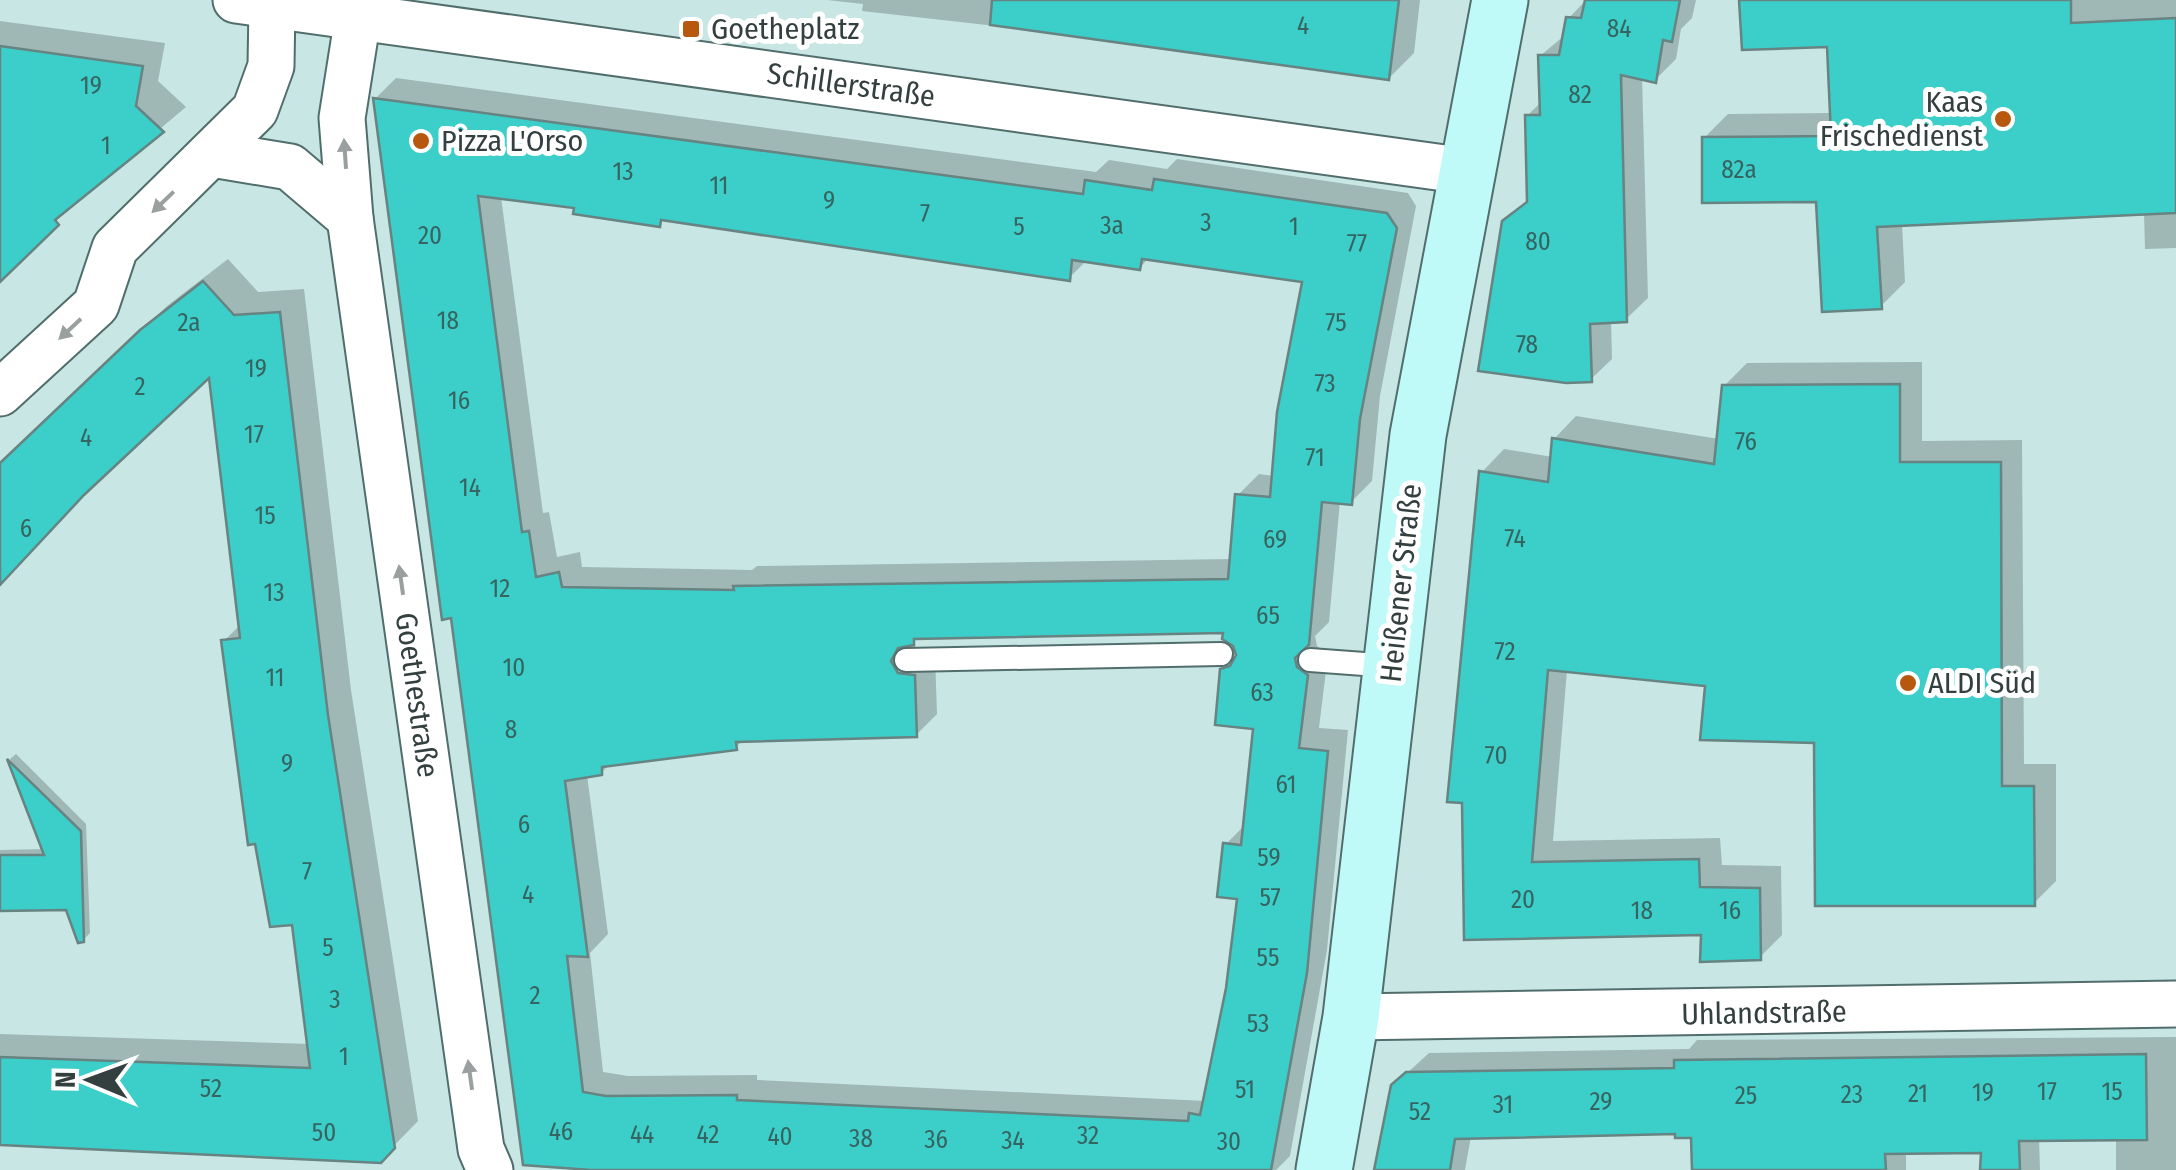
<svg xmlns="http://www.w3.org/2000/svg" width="2176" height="1170" viewBox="0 0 2176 1170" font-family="'Fira Sans Condensed',sans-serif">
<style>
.shadow{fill:#0003;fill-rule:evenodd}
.building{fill:#3ccec8;stroke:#678382;stroke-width:2.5;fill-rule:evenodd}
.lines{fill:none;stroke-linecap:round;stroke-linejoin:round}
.lane-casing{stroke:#526e6c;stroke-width:26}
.street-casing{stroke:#526e6c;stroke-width:49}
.secondary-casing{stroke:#526e6c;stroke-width:59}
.lane{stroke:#fff;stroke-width:22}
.street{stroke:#fff;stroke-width:45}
.secondary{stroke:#c0faf8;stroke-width:55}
.oneway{fill:#9aa09f}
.poi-dot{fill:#b7580e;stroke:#fff;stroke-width:4}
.labels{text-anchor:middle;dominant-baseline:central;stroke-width:10;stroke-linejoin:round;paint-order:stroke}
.number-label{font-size:25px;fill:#366461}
.poi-label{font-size:30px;fill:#34403f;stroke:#fff;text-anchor:start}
.street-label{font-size:30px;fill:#34403f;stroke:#fff}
</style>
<rect width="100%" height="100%" fill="#c7e6e4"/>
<g class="shadow">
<path d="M827,0H1420L1414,53L1389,78L1209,56L1210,50L862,11L863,4Z"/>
<path d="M1586,0H1696L1692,18L1681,29L1676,59L1655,80L1642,77L1648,298L1626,319L1611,320L1612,359L1590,380L1505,222L1529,198L1527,116L1542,101L1540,56L1565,35L1569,18Z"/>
<path d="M1742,0H2176V248L2145,249L2144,212L1902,224L1905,282L1881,306L1819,200L1704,138L1728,114L1833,113L1830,44Z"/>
<path d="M0,21L165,43L158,81L186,107L79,197L0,277Z"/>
<path d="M396,78L1096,172L1109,160L1167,169L1177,159L1408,193L1416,206L1380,396L1372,481L1351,502L1340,501L1329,622L1315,636L1317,646L1328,654L1319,728L1348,730L1327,950L1290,1156L1276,1170H606L525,1163L453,616L375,99ZM501,197L577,206L659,224L665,218L1069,278L1087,260L1139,268L1149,258L1305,280L1275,476L1259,474L1238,495L1232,559L757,566L752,570L582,567L580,552L557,557L549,512L543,513ZM1226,631L1238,654L1222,670L1255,726L1246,824L1226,844L1240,897L1228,988L1206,1101L757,1080V1075L628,1076L603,1072L590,953L608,934L587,775L601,773L611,763L736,747L743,740L916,735L937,714L935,655L919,652L913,642L919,636Z"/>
<path d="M228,259L258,292L304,289L351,690L418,1121L380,1160L0,1144V1034L310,1044L295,922L224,641L241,624L211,373L92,484L0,581V462L167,306Z"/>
<path d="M1922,362V441L2022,440L2024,764H2056V881L2034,903L1817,741L1708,684L1567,670L1553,841L1720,838L1722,865L1781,866L1782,935L1760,957L1703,932L1466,937L1482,472L1504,449L1553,457L1554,439L1576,416L1719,439L1724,386L1747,363Z"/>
<path d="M16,754L86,824L90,933L83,940L67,908H0V850L45,849L10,759Z"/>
<path d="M2176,1037V1170H2116V1137L2039,1138L2040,1170H1983V1150L1906,1151V1170H1694L1693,1135L1678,1131L1471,1136L1465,1170H1378L1393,1086L1429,1053L1689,1049L1697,1040Z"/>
</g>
<g class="building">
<path d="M992,0H1399L1389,80L990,25Z"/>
<path d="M1585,0H1680L1672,42L1663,40L1656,83L1621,75L1627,322L1590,324L1592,382L1566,383L1478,371L1502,221L1527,202L1525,115H1540L1538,55H1559L1566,17L1581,18Z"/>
<path d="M1739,0H2071V23L2176,18V213L1877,227L1882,309L1822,312L1816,202L1702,203V137L1831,136L1827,47L1742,50Z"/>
<path d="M0,46L143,66L136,106L164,132L55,220L59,225L0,282Z"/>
<path d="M373,98L1083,194L1085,180L1152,190L1154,179L1387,213L1397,228L1360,419L1352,505L1322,502L1309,645L1295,658L1297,667L1308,675L1299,748L1328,751L1307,973L1271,1170H591L523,1165L451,618L442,620ZM478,196L574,208L573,214L660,227L661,220L1070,281L1072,260L1140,270L1142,259L1302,282L1277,412L1270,497L1235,494L1228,579L733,586L734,590L562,587L559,572L536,577L529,531L522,532ZM1223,633L1222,639L1233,646L1236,655L1230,666L1220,669L1215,725L1253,729L1241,845L1223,843L1217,897L1237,899L1226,988L1200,1115L1189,1113L1188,1121L737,1100V1095L606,1096L583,1092L567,956L588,957L565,781L602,775V767L737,750L736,742L917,737L915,675L898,673L891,661L898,648L914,645V639Z"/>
<path d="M203,281L234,315L280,312L328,715L395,1148L381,1163L0,1145V1057L310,1068L292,925L270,927L255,844L248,845L221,640L240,638L209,378L84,495L0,585V463L140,330Z"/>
<path d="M1900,384V462H2001L2002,786H2034L2035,906H1815L1814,743L1700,740L1705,686L1548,670L1532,862L1699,859L1700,887L1760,888L1761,960L1700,962L1701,935L1464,940L1462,803L1447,802L1479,471L1548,482L1552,438L1714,464L1722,385Z"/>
<path d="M7,759L81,831L84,942L78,943L66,910L0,911V855H44Z"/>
<path d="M2146,1054L2147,1140L2019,1141L2020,1170H1980L1981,1153L1885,1154L1886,1170H1692L1691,1138H1675V1134L1455,1139L1450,1170H1374L1391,1085L1406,1072L1674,1068V1060Z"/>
</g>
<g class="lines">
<defs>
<g id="lane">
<path d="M906,660L1221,654"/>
<path d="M1310,660L1391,666"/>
</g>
<g id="street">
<path d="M236,0L1466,171"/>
<path d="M358,17L342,118L350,218L481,1149L490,1170"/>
<path d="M212,154L290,167L350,218"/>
<path d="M0,393L96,305L115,248L255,110L271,66L272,5"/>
<path d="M1351,1017L2176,1004"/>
</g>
<path id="secondary" d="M1324,1170L1351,1017L1418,435L1500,0"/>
</defs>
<use href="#lane" class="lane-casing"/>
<use href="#street" class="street-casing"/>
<use href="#secondary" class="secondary-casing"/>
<use href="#lane" class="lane"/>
<use href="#street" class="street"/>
<use href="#secondary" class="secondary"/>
</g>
<defs><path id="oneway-solid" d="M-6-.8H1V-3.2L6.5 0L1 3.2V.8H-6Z" transform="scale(2.5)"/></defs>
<g class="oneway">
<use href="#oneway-solid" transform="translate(345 154) rotate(-94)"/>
<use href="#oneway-solid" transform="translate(163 202) rotate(136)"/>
<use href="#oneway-solid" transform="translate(70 329) rotate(137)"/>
<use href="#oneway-solid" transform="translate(401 580) rotate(-98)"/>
<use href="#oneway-solid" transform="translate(470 1075) rotate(-98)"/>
</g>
<g class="poi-dot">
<rect x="681" y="19" width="20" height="20" rx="5"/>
<circle cx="2003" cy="119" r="10"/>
<circle cx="421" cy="141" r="10"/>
<circle cx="1908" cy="683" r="10"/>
</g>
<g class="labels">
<g class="number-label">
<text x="1303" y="26">4</text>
<text x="1619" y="29">84</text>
<text x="91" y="86">19</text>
<text x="1580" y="95">82</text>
<text x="106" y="146">1</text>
<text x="1739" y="170">82a</text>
<text x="623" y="172">13</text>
<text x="719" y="186">11</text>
<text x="829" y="201">9</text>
<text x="925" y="214">7</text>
<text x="1206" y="223">3</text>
<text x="1112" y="226">3a</text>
<text x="1019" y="227">5</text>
<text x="1294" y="227">1</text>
<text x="430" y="236">20</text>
<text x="1538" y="242">80</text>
<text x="1357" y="244">77</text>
<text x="448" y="321">18</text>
<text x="189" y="323">2a</text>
<text x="1336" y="323">75</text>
<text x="1527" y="345">78</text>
<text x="256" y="369">19</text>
<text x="1325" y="384">73</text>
<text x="140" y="387">2</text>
<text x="459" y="401">16</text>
<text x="254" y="435">17</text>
<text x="86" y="438">4</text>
<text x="1746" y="442">76</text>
<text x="1315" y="458">71</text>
<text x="470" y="488">14</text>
<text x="265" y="516">15</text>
<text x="26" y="529">6</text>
<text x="1515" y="539">74</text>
<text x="1275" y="540">69</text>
<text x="500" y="589">12</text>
<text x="274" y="593">13</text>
<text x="1268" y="616">65</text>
<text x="1505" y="652">72</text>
<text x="514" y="668">10</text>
<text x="275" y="678">11</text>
<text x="1262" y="693">63</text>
<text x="511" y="730">8</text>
<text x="1496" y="756">70</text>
<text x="287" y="764">9</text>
<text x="1286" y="785">61</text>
<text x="524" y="825">6</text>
<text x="1269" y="858">59</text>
<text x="307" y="872">7</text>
<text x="528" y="895">4</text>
<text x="1270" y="898">57</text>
<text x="1523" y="900">20</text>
<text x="1642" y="911">18</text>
<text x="1730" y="911">16</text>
<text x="328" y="948">5</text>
<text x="1268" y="958">55</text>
<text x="535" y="996">2</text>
<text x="335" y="1000">3</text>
<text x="1258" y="1024">53</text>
<text x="344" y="1057">1</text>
<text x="211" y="1089">52</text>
<text x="1245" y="1090">51</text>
<text x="2047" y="1092">17</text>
<text x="2112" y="1092">15</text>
<text x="1983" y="1093">19</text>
<text x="1918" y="1094">21</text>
<text x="1852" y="1095">23</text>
<text x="1746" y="1096">25</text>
<text x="1601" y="1102">29</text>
<text x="1503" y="1105">31</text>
<text x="1420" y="1112">52</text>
<text x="561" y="1132">46</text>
<text x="324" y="1133">50</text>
<text x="642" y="1135">44</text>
<text x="708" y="1135">42</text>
<text x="1088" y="1136">32</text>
<text x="780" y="1137">40</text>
<text x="861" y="1139">38</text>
<text x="936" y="1140">36</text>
<text x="1013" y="1141">34</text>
<text x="1229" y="1142">30</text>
</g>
<g class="poi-label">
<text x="711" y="29">Goetheplatz</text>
<text x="1983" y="102" text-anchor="end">Kaas<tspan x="1983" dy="34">Frischedienst</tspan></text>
<text x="441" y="141">Pizza L'Orso</text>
<text x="1928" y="683">ALDI Süd</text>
</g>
<g class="street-label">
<text transform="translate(851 85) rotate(8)">Schillerstraße</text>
<text transform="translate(1401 583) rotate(-84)">Heißener Straße</text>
<text transform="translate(417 695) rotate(82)">Goethestraße</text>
<text transform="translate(1764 1013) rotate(-1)">Uhlandstraße</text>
</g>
</g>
<g transform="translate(90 1080) rotate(271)" stroke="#ffffff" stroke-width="8" paint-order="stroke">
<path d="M0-8L18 38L0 25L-18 38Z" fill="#34403f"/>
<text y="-15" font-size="28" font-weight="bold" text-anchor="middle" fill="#34403f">N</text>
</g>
</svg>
